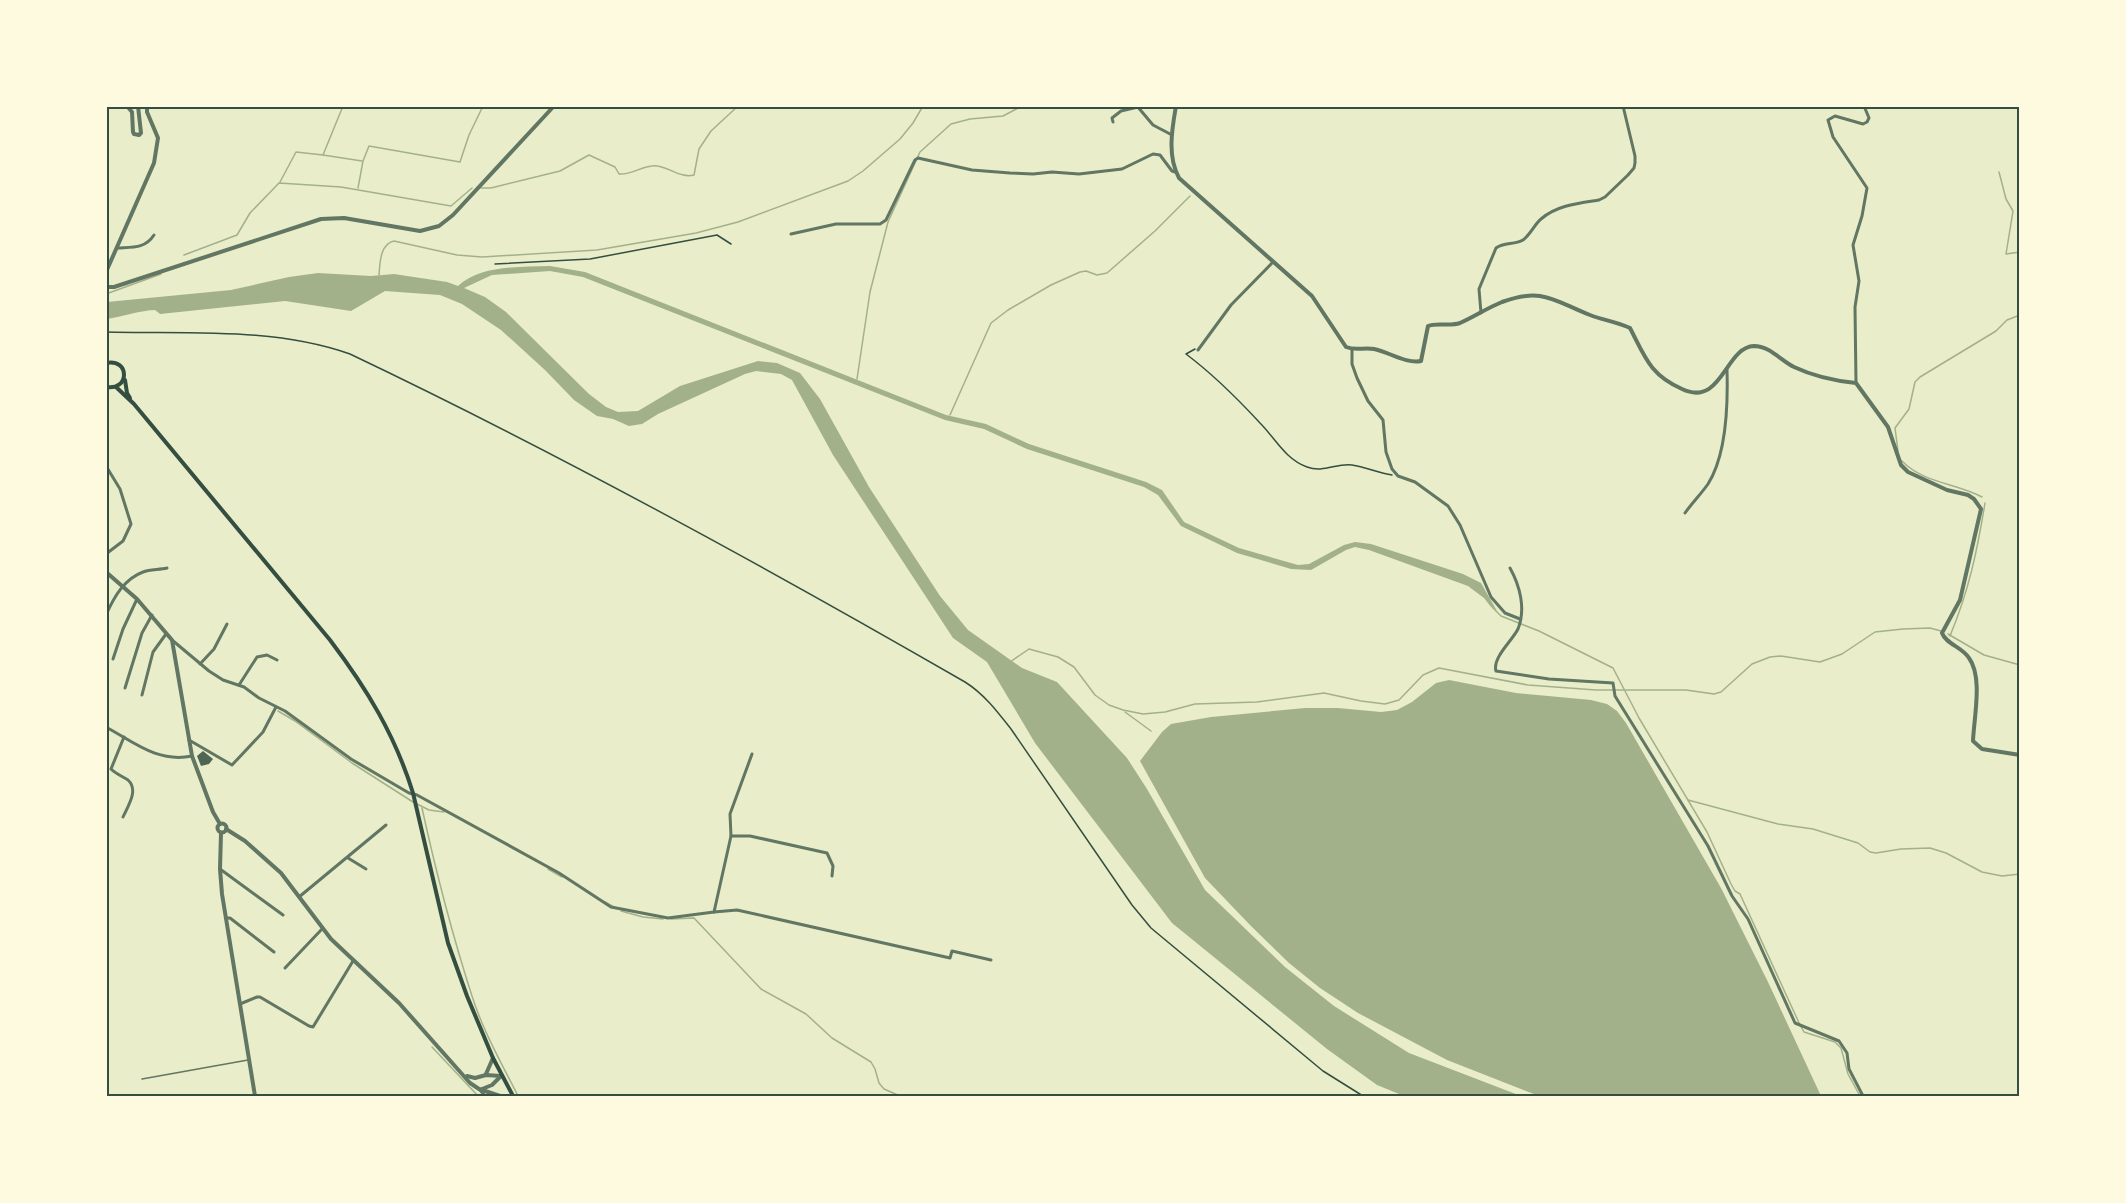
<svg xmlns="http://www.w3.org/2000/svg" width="2126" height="1203" viewBox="0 0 2126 1203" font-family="'Nunito Sans',sans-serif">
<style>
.water{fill:#a3b18a}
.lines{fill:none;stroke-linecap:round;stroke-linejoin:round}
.stream{stroke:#a3b18a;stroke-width:1.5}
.building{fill:#4f6655}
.path{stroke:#344e41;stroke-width:1.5}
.service{stroke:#617663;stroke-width:1.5}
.minor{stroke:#617663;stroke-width:3}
.tertiary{stroke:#617663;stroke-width:4}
.secondary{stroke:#344e41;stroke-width:4}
.neatline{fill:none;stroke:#344e41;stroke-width:2}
</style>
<rect width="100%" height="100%" fill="#e9edc9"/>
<g class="water">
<path d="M550,266L585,272L946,415L986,424L1029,444L1146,482L1162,490L1184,522L1239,548L1298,565L1309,564L1344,545L1355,542L1371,544L1463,574L1481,583L1497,611L1491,607L1484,598L1468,586L1369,550L1355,547L1346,550L1311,570L1291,569L1237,553L1181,526L1158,495L1144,487L1027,449L984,429L945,420L583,277L550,271L492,275L464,288L485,297L506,312L589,394L606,407L618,412L638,411L680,386L758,361L777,363L800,373L820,399L869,487L940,596L968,630L1022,668L1057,682L1127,758L1147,789L1205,890L1285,967L1334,1006L1409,1053L1521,1096H1404L1377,1085L1327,1049L1172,923L1035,743L987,662L953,638L833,455L792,380L781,374L756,371L745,374L658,414L642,424L629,426L613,419L597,416L574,400L545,370L501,330L462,304L440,295L385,291L351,311L285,301L160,314L155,310C142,310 121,317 107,319V302L231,290L289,277L318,273L371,276L394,274L447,282L458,286C480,265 521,267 550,266Z"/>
<path d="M1449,680L1516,693L1591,700L1607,704L1617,711L1626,723L1721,888L1768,982L1821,1096H1539L1447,1060L1358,1013L1320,988L1289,963L1250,925L1205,878L1140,761L1162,732L1171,724L1211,717L1305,708H1338L1381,712L1397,710L1412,702L1436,683Z"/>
</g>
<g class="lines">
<g class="stream">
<path d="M323,155L362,161"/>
<path d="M1999,172L2006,199L2013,211L2006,254L2020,252"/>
<path d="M280,182L296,152L323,155L343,106"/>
<path d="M358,188L363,161L369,146L460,162L469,135L483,106"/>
<path d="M481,188H491L560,171L589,155L615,167L619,174C631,175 640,167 652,166C666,164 679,179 694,175L699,149L711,131L738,106"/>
<path d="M184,255L237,235L250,213L279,183L341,187L451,206L472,188"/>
<path d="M379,275C380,263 380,244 394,241L457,255L482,257L597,250L696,233L738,222L848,181L863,171L900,139L913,123L923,106"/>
<path d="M106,294L161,274"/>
<path d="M857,379L870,292L888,222L920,152L951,124L970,119L1003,116L1022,106"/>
<path d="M950,415L991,323L1008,310L1051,285L1080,272L1086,271L1097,275L1107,273L1155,231L1190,196"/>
<path d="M1898,451L1895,428L1909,409L1915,382L1920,377L1996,331L2007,320L2020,315"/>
<path d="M1902,461C1923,483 1956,483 1982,497"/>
<path d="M1493,608L1501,616L1539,631L1613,668L1639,718L1707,832L1731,884L1735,891L1740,894L1800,1025L1804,1032L1835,1042L1841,1048L1848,1074L1860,1096"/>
<path d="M1948,634L1984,655L2020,665"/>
<path d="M1950,636C1969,590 1977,552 1985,503"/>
<path d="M1010,662L1029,649L1058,657L1074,667L1095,695L1109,705L1123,710L1143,714L1165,712L1195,704L1257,702L1324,693L1361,701L1385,704L1399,700L1423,675L1439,668L1528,685L1596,690H1686L1714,694L1721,692L1752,664L1770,657L1781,656L1820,662L1842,654L1875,632L1903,629L1930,628L1941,631"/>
<path d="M278,711L295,721L352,763L413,802"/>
<path d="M1125,712L1151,731"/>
<path d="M1688,800L1778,824L1813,829L1858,843L1870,852L1876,853L1901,849L1930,848L1946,853L1982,872L2002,876L2020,874"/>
<path d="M417,804L429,810L444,812"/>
<path d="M422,808C436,872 452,934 472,996C483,1031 502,1064 518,1096"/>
<path d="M548,869L562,877"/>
<path d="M605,902L614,907"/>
<path d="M621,911L643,917L663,919"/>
<path d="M671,919L694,918L761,989L806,1014L832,1038L871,1062L875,1069L879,1083L884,1089L900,1096"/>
<path d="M432,1047L478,1096"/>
</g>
</g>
<path class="building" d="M203,751L213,759L209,764L201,766L197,756Z"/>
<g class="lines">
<g class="path">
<path d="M495,264L590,259L717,235L731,244"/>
<path d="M106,332C186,334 274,327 350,354C560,454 764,566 965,682C984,694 997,711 1011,729L1132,905L1151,928L1323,1071L1363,1096"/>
<path d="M1195,349L1186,354C1214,375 1236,397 1260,423C1275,438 1285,459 1307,467C1324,473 1336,463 1352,465C1366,467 1378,473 1392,475"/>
</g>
<path class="service" d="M142,1079L248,1060"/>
<g class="minor">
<path d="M1092,106H1101"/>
<path d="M1137,106L1153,125L1172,135"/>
<path d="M1113,122L1112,118L1121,111L1138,107"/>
<path d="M791,234L836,224H880L886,220L915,160L918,158L972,170L1010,173L1033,174L1052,172L1079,174L1122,169L1153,154L1160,155L1172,171L1175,172"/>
<path d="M117,248C132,247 145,249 154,235"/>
<path d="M1481,313L1479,289L1496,248C1504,242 1514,245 1523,240C1531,234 1534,225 1541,219C1557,205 1580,203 1599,200L1605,197L1628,175L1634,168L1635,163V156L1623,106"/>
<path d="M1198,350L1231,305L1273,262"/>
<path d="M1352,350V364L1357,378L1368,401L1383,420L1386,452L1392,469L1398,476L1415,482L1448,506L1460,525L1491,597L1505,613L1520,619"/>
<path d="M1856,383L1855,307L1859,281L1853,245L1862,216L1867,188L1833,137L1828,120L1835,116L1863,124L1867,122L1869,118L1864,106"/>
<path d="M106,466L120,489L131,524L123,541L106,554"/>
<path d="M1685,513C1692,503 1701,494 1708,484C1727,454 1728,404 1727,370"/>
<path d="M1510,568C1520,586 1526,609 1518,629C1512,641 1492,658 1496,671L1549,679L1613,683L1615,696L1708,846L1732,896L1748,919L1795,1023L1839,1041L1847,1053L1849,1069L1863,1096"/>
<path d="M106,615C114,597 124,579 143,572C150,569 159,570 167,568"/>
<path d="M172,640L209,671L223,680L244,687L259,698L285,711L351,759L409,793L417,795L559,873L611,907L668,918L714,912L731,836L730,814L752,754"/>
<path d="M113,659L123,629L137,599"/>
<path d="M200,664L214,649L227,624"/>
<path d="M239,685L257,657L267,655L277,660"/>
<path d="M125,688L142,633L152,615"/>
<path d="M142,695L153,652L166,634"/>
<path d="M106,727C135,743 158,763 192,756"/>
<path d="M189,740L232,765L263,732L276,707"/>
<path d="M123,817C128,806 139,790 128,780C122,776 116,774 111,769L124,737"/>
<path d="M731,836H750L827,853L833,866L832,876"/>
<path d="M348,858L366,869"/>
<path d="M220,869L283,915"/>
<path d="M299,897L386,825"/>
<path d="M714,912L737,910L950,958L952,951L991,960"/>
<path d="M226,918H230L274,952"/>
<path d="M285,968L322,929"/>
<path d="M240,1004L257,997H260L309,1026L313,1027L353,961"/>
<path d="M480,1090L485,1096"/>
</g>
<g class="tertiary">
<path d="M127,106L132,112L133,132L134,134L139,135L141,133L138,106"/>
<path d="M1176,106C1172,129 1167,156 1179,178L1312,296L1346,347C1356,351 1364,347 1374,349C1389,352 1406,364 1421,361L1428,326C1438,322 1449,327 1460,323C1474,317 1487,308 1502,302C1543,287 1554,301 1590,315C1603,320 1617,322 1630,328C1645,357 1650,375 1682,389C1722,408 1725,347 1754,346C1770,346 1781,361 1794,367C1813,376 1836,381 1856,383L1888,427L1901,465L1908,472L1947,490L1968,495L1974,499L1981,509L1960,600L1942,633C1946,644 1962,647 1969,658C1983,677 1974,717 1973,741L1982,749L2020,755"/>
<path d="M106,272L154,163L158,138L147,112V106"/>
<path d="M106,287H114L321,219L344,218L420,231L439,226L453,215L554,106"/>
<path d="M106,572L137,599L172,640L192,756L213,812L220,824"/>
<circle cx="222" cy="828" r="4.5"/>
<path d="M226,829L245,841L281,873L331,939L399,1003L470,1083L479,1089L500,1096"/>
<path d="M221,833L220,869L222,894L255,1096"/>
<path d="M486,1074L493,1058"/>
<path d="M467,1076L475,1078L486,1075L501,1076"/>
<path d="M482,1089L492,1085L501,1076"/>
</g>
<g class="secondary">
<path d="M106,363C130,358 130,391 106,387"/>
<path d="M125,380L127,393L130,398"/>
<path d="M116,387L134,404L330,640C367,689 395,735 413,793L448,943L467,996L493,1058L513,1096"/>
</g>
</g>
<rect width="2126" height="1203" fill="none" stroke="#fefae0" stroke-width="216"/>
<rect x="108" y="108" width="1910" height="987" class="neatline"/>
</svg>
